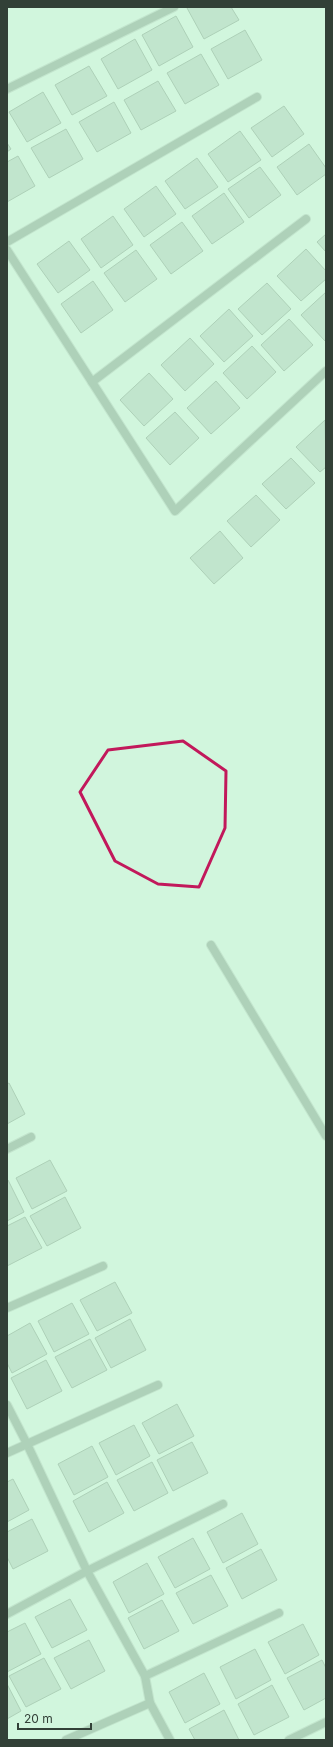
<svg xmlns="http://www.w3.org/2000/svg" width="333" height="1747" viewBox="0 0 333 1747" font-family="Inter,sans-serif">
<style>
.building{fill:#aed1ba;stroke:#81a38c}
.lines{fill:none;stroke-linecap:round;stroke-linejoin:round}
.street-casing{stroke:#b1d1bc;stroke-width:10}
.street{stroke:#83a58e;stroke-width:8}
.marked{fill:none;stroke:#c2185b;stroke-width:3;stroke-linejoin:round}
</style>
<rect width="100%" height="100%" fill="#d1f5dd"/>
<g class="building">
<path d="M190,7H231L239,20L204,39L187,8Z"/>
<path d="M176,16L193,47L159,66L142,35Z"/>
<path d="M245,30L262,60L228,79L211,49Z"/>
<path d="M135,39L152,70L118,89L101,59Z"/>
<path d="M201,54L219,85L185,104L167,73Z"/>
<path d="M89,66L107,96L72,115L55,85Z"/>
<path d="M158,81L176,111L141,130L124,100Z"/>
<path d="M43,92L61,123L27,142L9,112Z"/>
<path d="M114,102L131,133L97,152L79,122Z"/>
<path d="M284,106L304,134L272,157L251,128Z"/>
<path d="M66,129L83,159L49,178L31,148Z"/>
<path d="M240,131L261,160L228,182L208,154Z"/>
<path d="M7,143L11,149L7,152Z"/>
<path d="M309,144L326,168V174L297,195L277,167Z"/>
<path d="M18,156L35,186L7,202V162Z"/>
<path d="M197,158L218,187L185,209L165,181Z"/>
<path d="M260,167L281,195L249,218L228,189Z"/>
<path d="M156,186L176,214L144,237L124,209Z"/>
<path d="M224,193L244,222L212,244L192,216Z"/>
<path d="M113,216L133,245L101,268L81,239Z"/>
<path d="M182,222L203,251L171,274L150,245Z"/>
<path d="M326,234V252L317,242Z"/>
<path d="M69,241L90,270L58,293L37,264Z"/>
<path d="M306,249L326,271V279L301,301L277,276Z"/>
<path d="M136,250L157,279L125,302L104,273Z"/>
<path d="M93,281L113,310L81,333L61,304Z"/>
<path d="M267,283L291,309L262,335L238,309Z"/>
<path d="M326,292V339L325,341L301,315Z"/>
<path d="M229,309L253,336L224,362L200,336Z"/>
<path d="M289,319L313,345L284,371L261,345Z"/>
<path d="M190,338L214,364L185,391L161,365Z"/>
<path d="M252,346L276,372L247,399L223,373Z"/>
<path d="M149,373L173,399L144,426L120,400Z"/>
<path d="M216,381L240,408L211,434L187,408Z"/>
<path d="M175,412L199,438L170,465L146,438Z"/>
<path d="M325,420L326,467L320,472L296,447Z"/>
<path d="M291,458L315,483L286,509L262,484Z"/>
<path d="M256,495L280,520L251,547L227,521Z"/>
<path d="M220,531L243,558L214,584L190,558Z"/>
<path d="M9,1083L25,1114L7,1124V1084Z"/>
<path d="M50,1160L67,1191L32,1209L16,1178Z"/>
<path d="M8,1180L24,1212L7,1221V1181Z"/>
<path d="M65,1197L81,1228L47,1246L30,1216Z"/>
<path d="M25,1217L42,1248L7,1266V1226Z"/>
<path d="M115,1282L132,1313L97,1331L80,1300Z"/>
<path d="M72,1303L89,1334L54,1352L38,1321Z"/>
<path d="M130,1319L146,1350L111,1368L95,1338Z"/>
<path d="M30,1323L47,1354L12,1373L7,1363V1336Z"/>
<path d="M90,1339L107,1370L72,1388L55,1357Z"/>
<path d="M46,1360L62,1391L27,1409L11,1378Z"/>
<path d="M177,1404L194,1436L159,1454L142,1423Z"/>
<path d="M134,1425L150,1456L116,1475L99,1443Z"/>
<path d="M192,1442L208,1473L173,1491L157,1460Z"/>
<path d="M92,1446L108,1477L74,1495L58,1464Z"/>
<path d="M152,1462L168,1493L134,1511L117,1480Z"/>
<path d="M13,1479L29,1510L7,1522V1482Z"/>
<path d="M107,1482L124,1513L89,1532L73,1501Z"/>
<path d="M242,1513L258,1544L223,1563L207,1532Z"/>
<path d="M32,1519L48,1551L13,1569L7,1557V1532Z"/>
<path d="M193,1538L210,1569L175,1588L158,1557Z"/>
<path d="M261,1549L277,1580L242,1599L226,1568Z"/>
<path d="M147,1563L164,1594L129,1613L113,1582Z"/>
<path d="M211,1575L228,1606L193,1624L176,1593Z"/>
<path d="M70,1599L87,1630L52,1648L35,1617Z"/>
<path d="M162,1600L179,1631L144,1649L128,1618Z"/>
<path d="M25,1623L41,1654L7,1672V1632Z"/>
<path d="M303,1624L319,1655L285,1674L268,1642Z"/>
<path d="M89,1640L105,1671L71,1689L54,1658Z"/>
<path d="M255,1649L271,1680L236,1699L220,1667Z"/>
<path d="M44,1658L61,1689L26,1707L9,1676Z"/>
<path d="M322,1660L326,1668V1698L304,1710L287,1678Z"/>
<path d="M204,1673L220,1704L185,1723L169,1692Z"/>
<path d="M7,1684L21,1711L7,1719Z"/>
<path d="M272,1685L289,1717L254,1735L238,1704Z"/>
<path d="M224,1710L239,1740H195L189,1729Z"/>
</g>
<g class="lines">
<defs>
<g id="street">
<path d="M7,89L174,7"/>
<path d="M7,242L257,97"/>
<path d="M7,250L175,511L326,371"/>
<path d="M92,382L306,219"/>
<path d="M211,945L326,1136"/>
<path d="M7,1149L31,1137"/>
<path d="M7,1308L103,1266"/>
<path d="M7,1405L27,1444L87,1571L145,1676L150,1703L170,1740"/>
<path d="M7,1453L158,1385"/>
<path d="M7,1614L87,1571L223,1504"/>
<path d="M145,1676L279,1613"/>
<path d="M66,1740L150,1703"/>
<path d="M289,1740L326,1722"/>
</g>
</defs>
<use href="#street" class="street-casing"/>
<use href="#street" class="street"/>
</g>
<path d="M0 0H333V1747H0ZM183,741L226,771L225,828L199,887L158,884L115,861L80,792L108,750Z" fill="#d1f5dd" fill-opacity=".55" fill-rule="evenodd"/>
<path class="marked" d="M183,741L226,771L225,828L199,887L158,884L115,861L80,792L108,750Z"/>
<rect width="333" height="1747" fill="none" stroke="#324037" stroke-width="16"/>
<path d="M18 1723v6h73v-6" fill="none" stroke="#324037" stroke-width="2"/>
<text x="24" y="1723" font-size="12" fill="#324037" stroke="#d1f5dd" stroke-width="3" paint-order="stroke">20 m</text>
</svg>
